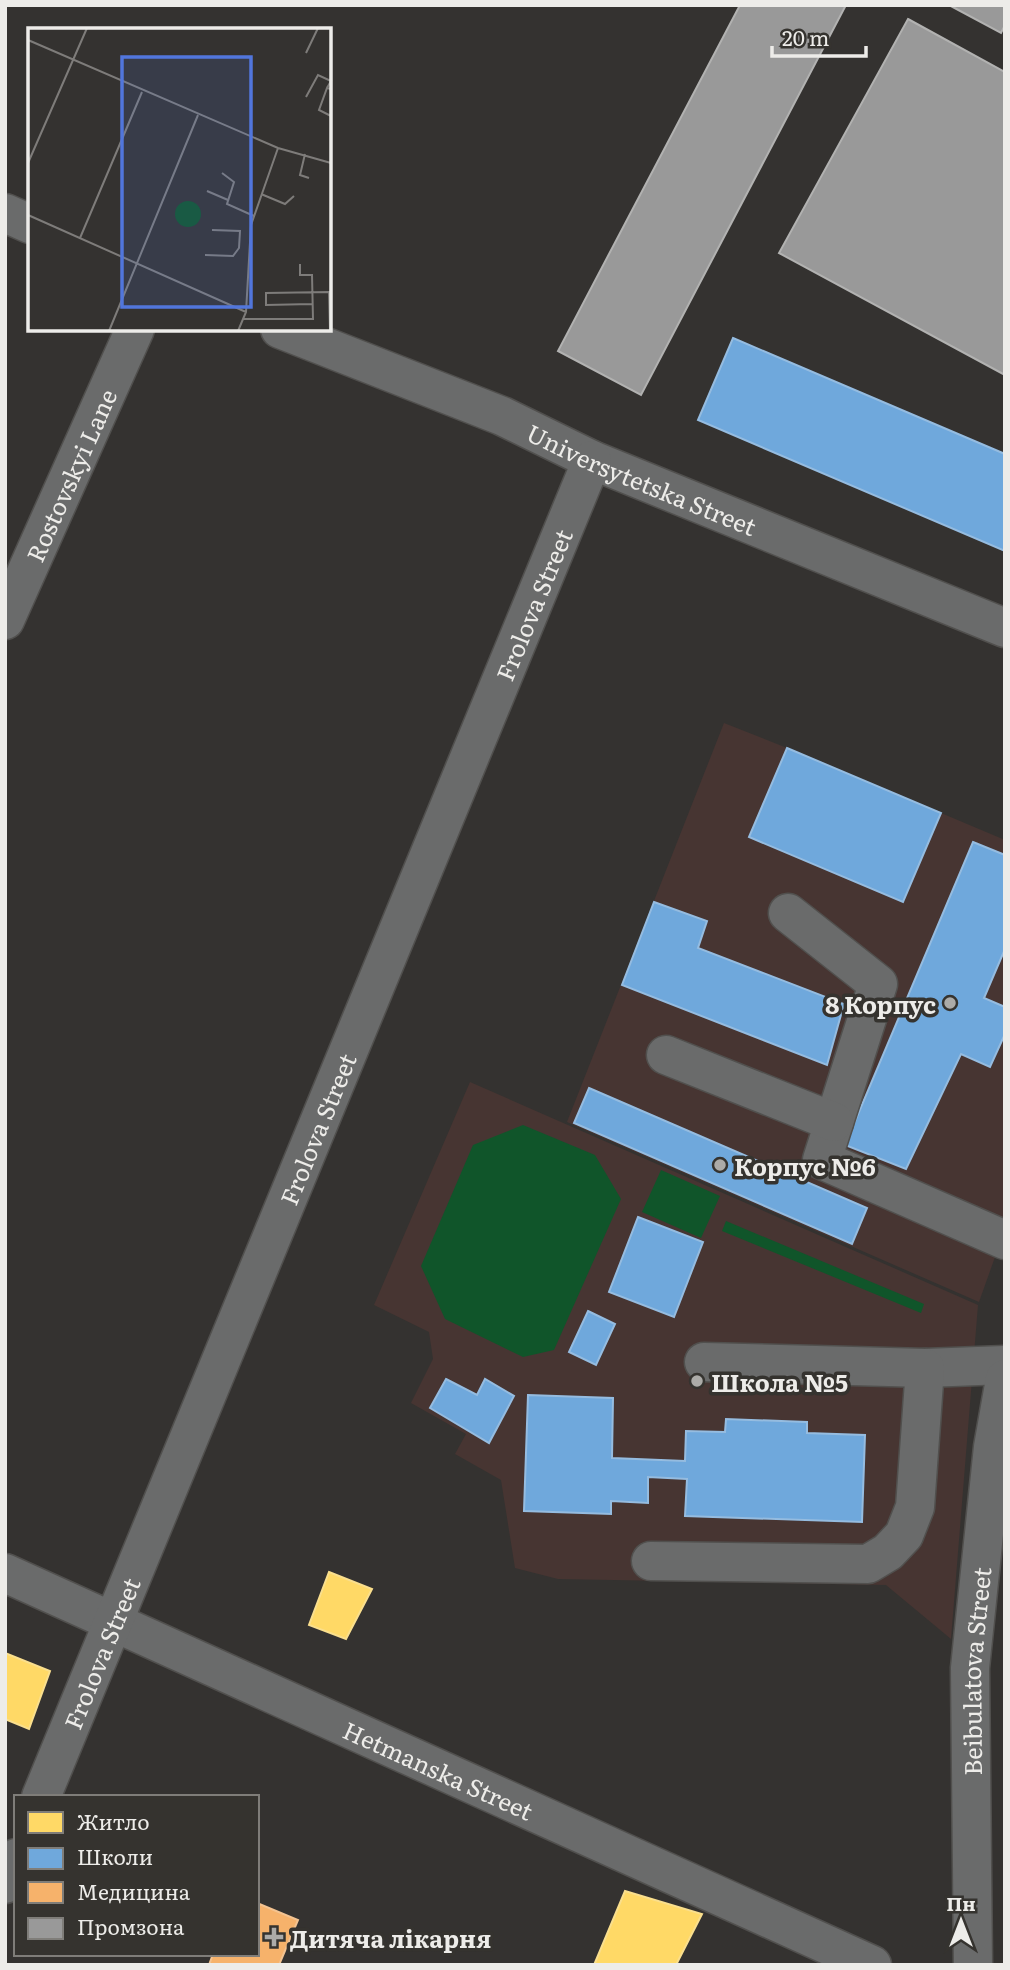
<svg xmlns="http://www.w3.org/2000/svg" width="1010" height="1970" viewBox="0 0 1010 1970" font-family="Literata,serif">
<style>
.education{fill:#473532}
.green{fill:#10552a}
.homes{fill:#ffd966;stroke:#fadf8d;stroke-width:2}
.schools{fill:#6fa8dc;stroke:#95bce0;stroke-width:2}
.health{fill:#f6b26b;stroke:#f3c391;stroke-width:2}
.industry{fill:#999;stroke:#b2b2b1;stroke-width:2}
.lines{fill:none;stroke-linecap:round;stroke-linejoin:round}
.minor-casing{stroke:#51504e;stroke-width:41}
.minor{stroke:#6a6b6b;stroke-width:38}
.poi-dot{fill:#acaba8;stroke:#35332f;stroke-width:2.5}
.labels{text-anchor:middle;dominant-baseline:central;stroke-width:7;stroke-linejoin:round;paint-order:stroke}
.street-label{font-size:24px;fill:#edece9;stroke:#35332f}
.poi-label{font-size:24px;font-weight:bold;fill:#edece9;stroke:#35332f;text-anchor:start}
.inset-road{fill:none;stroke:#7e7c7a;stroke-width:2}
.view{fill:#5176dc;fill-opacity:0.15;stroke:#5176dc;stroke-width:3.5}
.inset-edge{fill:none;stroke:#edece9;stroke-width:3.5}
</style>
<rect width="100%" height="100%" fill="#343230"/>
<g class="education">
<path d="M724,723L787,748L1005,840V1229L979,1302L567,1122Z"/>
<path d="M470,1082L978,1305L951,1639L886,1585L558,1579L515,1568L501,1480L455,1454L466,1434L411,1403L433,1359L429,1332L374,1305Z"/>
</g>
<g class="green">
<path d="M523,1125L595,1155L621,1199L554,1350L523,1357L445,1319L421,1266L473,1145Z"/>
<path d="M661,1170L720,1196L701,1238L642,1212Z"/>
<path d="M726,1221L924,1304L921,1313L722,1231Z"/>
</g>
<g class="homes">
<path d="M329,1572L372,1589L346,1639L309,1625Z"/>
<path d="M5,1653L50,1671L29,1729L5,1719Z"/>
<path d="M625,1891L702,1914L676,1965H594Z"/>
</g>
<g class="schools">
<path d="M733,338L1005,454V551L698,420Z"/>
<path d="M787,748L941,813L903,902L749,837Z"/>
<path d="M973,842L1005,855V949L984,998L1005,1007V1034L990,1067L961,1054L906,1169L845,1145Z"/>
<path d="M654,902L707,921L698,948L844,1004L827,1065L622,985Z"/>
<path d="M589,1088L867,1208L852,1244L574,1123Z"/>
<path d="M638,1217L703,1242L674,1317L609,1292Z"/>
<path d="M588,1311L615,1324L596,1365L569,1352Z"/>
<path d="M446,1379L477,1395L485,1379L514,1396L489,1443L430,1408Z"/>
<path d="M528,1395L613,1398L612,1458L685,1461L686,1431L725,1432L726,1419L807,1422V1433L865,1435L862,1522L685,1516L687,1479L648,1477V1503L611,1501V1514L524,1511Z"/>
</g>
<path class="health" d="M257,1903L298,1920L279,1965H209L213,1954H257Z"/>
<g class="industry">
<path d="M740,5H846L641,395L558,351Z"/>
<path d="M949,5H1005V25L1001,33Z"/>
<path d="M908,19L1005,72V375L779,253Z"/>
</g>
<g class="lines">
<defs>
<g id="minor">
<path d="M5,213L30,224"/>
<path id="s1" d="M280,329L502,416L592,460L1005,628"/>
<path id="s2" d="M5,620L135,329"/>
<path d="M788,913L878,984L822,1160L1005,1240"/>
<path d="M666,1055L834,1122"/>
<path d="M925,1368L1005,1365"/>
<path d="M651,1561L868,1564L888,1552L904,1535L915,1507L925,1368L704,1362"/>
<path id="s3" d="M5,1573L872,1965"/>
<path id="s4" d="M41,1797L592,460"/>
<path d="M5,1884L16,1858"/>
<path id="s5" d="M973,1965L970,1668L993,1447L1005,1379"/>
</g>
</defs>
<use href="#minor" class="minor-casing"/>
<use href="#minor" class="minor"/>
</g>
<g class="poi-dot">
<circle cx="950" cy="1003" r="7"/>
<circle cx="720" cy="1165" r="7"/>
<circle cx="697" cy="1381" r="7"/>
<path d="M270.5 1926.5h7v7h7v7h-7v7h-7v-7h-7v-7h7z"/>
</g>
<g class="labels">
<g class="street-label">
<text stroke="none"><textPath href="#s2" startOffset="159">Rostovskyi Lane</textPath></text>
<text stroke="none"><textPath href="#s1" startOffset="392">Universytetska Street</textPath></text>
<text stroke="none"><textPath href="#s4" startOffset="1290">Frolova Street</textPath></text>
<text stroke="none"><textPath href="#s4" startOffset="723">Frolova Street</textPath></text>
<text stroke="none"><textPath href="#s4" startOffset="156">Frolova Street</textPath></text>
<text stroke="none"><textPath href="#s5" startOffset="294">Beibulatova Street</textPath></text>
<text stroke="none"><textPath href="#s3" startOffset="476">Hetmanska Street</textPath></text>
</g>
<g class="poi-label">
<text x="936" y="1003" text-anchor="end">8 Корпус</text>
<text x="734" y="1165">Корпус №6</text>
<text x="711" y="1381">Школа №5</text>
<text x="290" y="1937">Дитяча лікарня</text>
</g>
</g>
<g transform="translate(28 28)">
<rect width="303" height="303" fill="#343230"/>
<path d="M147 186a13 13 0 1 1 26 0a13 13 0 1 1-26 0Z" fill="#10552a"/>
<path class="inset-road" d="M0,12L250,120L303,135M278,25L290,0M303,61L299,60L291,82L303,88M278,69L290,47L303,53L299,60M277,126L272,147L281,150M0,135L59,0M194,145L206,154L199,176L226,188M179,163L200,172M233,166L257,176L266,168M0,187L218,284M52,210L114,64M177,227L205,228L211,220L212,203L184,202M284,276L238,277V265L301,264L302,303M215,291H285L284,247H272V236M81,303L170,87M210,303L218,284L223,197L250,120"/>
<path class="view" d="M94,29H223V279H94Z"/>
<rect width="303" height="303" class="inset-edge"/>
</g>
<rect width="1010" height="1970" fill="none" stroke="#edece9" stroke-width="14"/>
<rect x="14" y="1795" width="245" height="161" fill="#35332f" stroke="#7f7d79" stroke-width="2"/>
<rect x="28" y="1812" width="35" height="21" fill="#ffd966" stroke="#7f7d79" stroke-width="2"/>
<text x="77" y="1830" font-size="21" fill="#edece9">Житло</text>
<rect x="28" y="1848" width="35" height="21" fill="#6fa8dc" stroke="#7f7d79" stroke-width="2"/>
<text x="77" y="1865" font-size="21" fill="#edece9">Школи</text>
<rect x="28" y="1882" width="35" height="21" fill="#f6b26b" stroke="#7f7d79" stroke-width="2"/>
<text x="77" y="1900" font-size="21" fill="#edece9">Медицина</text>
<rect x="28" y="1918" width="35" height="21" fill="#999999" stroke="#7f7d79" stroke-width="2"/>
<text x="77" y="1935" font-size="21" fill="#edece9">Промзона</text>
<g transform="translate(961 1921)" stroke="#35332f" stroke-width="5" paint-order="stroke">
<path d="M0-5L12 26L0 18L-12 26Z" fill="#edece9"/>
<text y="-10" font-size="19" font-weight="bold" text-anchor="middle" fill="#edece9">Пн</text>
</g>
<path d="M772 46v10h94v-10" fill="none" stroke="#edece9" stroke-width="3.5"/>
<text x="782" y="46" font-size="21" fill="#edece9" stroke="#35332f" stroke-width="5" paint-order="stroke">20 m</text>
</svg>
